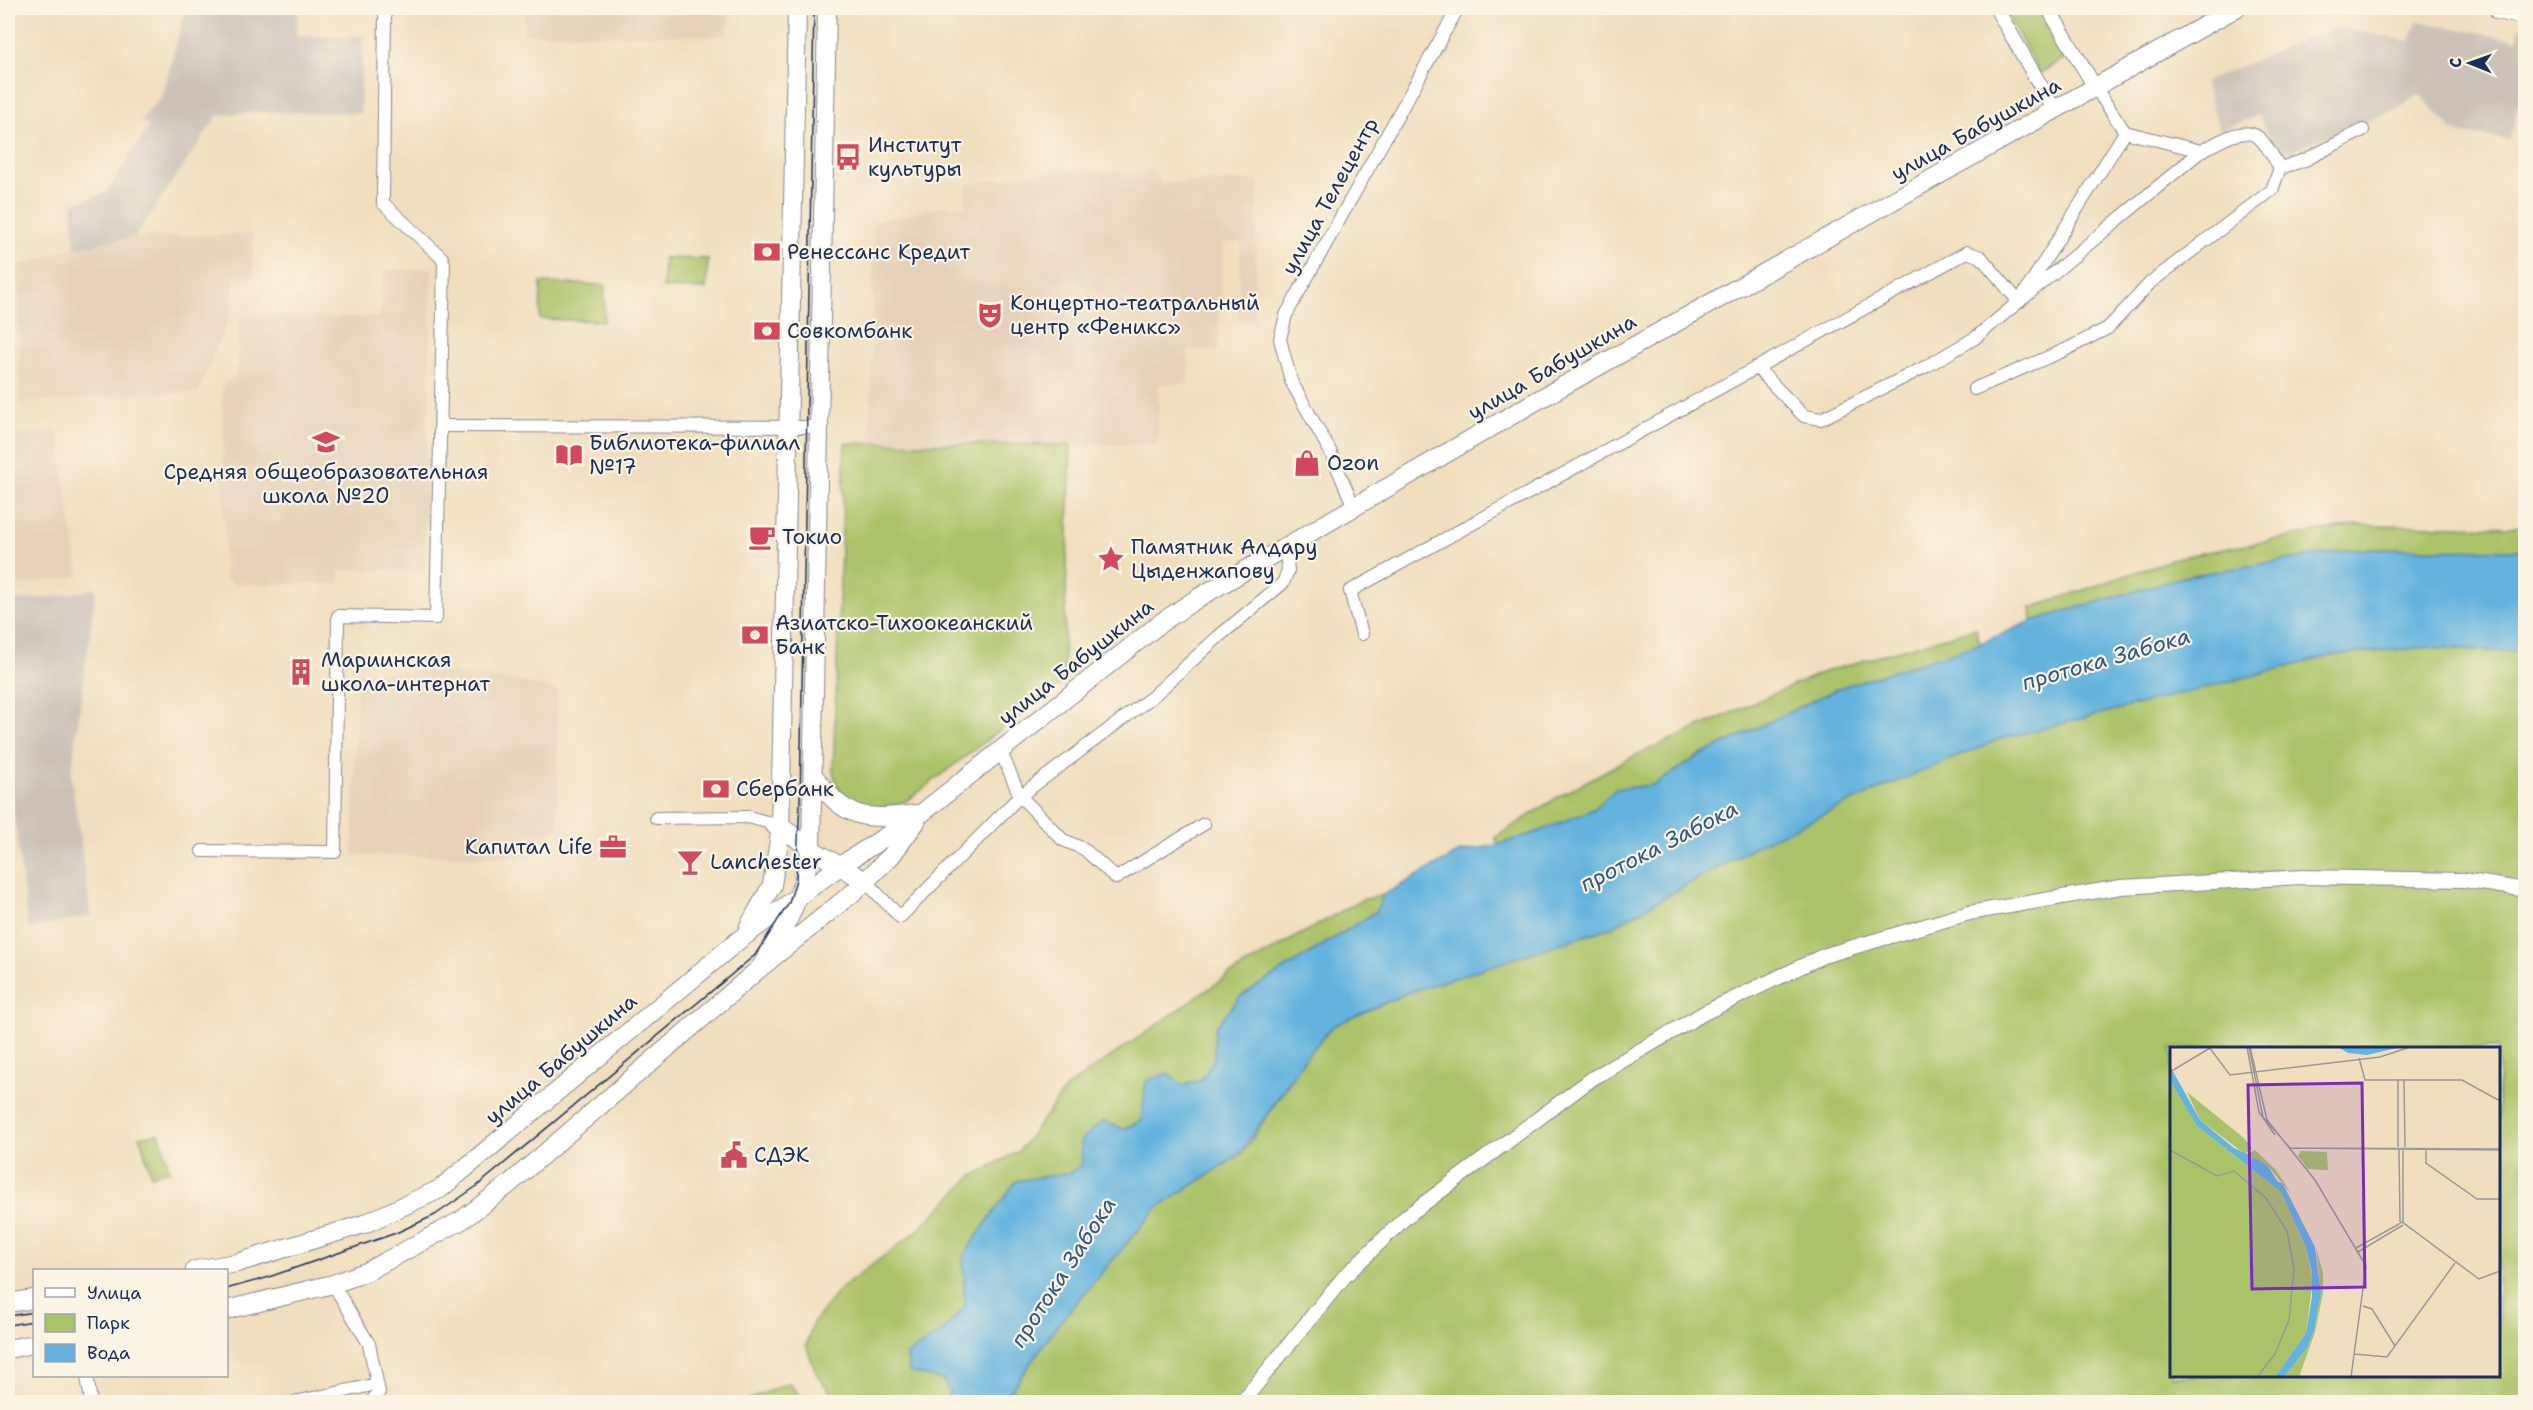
<svg xmlns="http://www.w3.org/2000/svg" width="2533" height="1410" viewBox="0 0 2533 1410" font-family="'Shantell Sans',sans-serif">
<style>
.built{fill:#e6d0b7}
.industrial{fill:#ccc2b9}
.green{fill:#abc368;stroke:#637963;stroke-width:1.5;fill-rule:evenodd}
.water{fill:#63b3de;stroke:#3f719e;stroke-width:1.5}
.lines{fill:none;stroke-linecap:round;stroke-linejoin:round}
.minor-casing{stroke:#86868e;stroke-width:14}
.tertiary-casing{stroke:#86868e;stroke-width:16}
.primary-casing{stroke:#86868e;stroke-width:20}
.minor{stroke:#fff;stroke-width:12}
.tertiary{stroke:#fff;stroke-width:14}
.primary{stroke:#fff;stroke-width:18}
.tram{stroke:#1b2f5e;stroke-width:1.5}
.labels{text-anchor:middle;dominant-baseline:central;stroke-width:4.5;stroke-linejoin:round;paint-order:stroke}
.street-label{font-size:21px;fill:#1b2f5e;stroke:#fcf5e5}
.poi-label{font-size:21px;fill:#1b2f5e;stroke:#fcf5e5;text-anchor:start}
.water-label{font-size:22px;font-style:italic;fill:#315784;stroke:#fcf5e5}
.inset-road{fill:none;stroke:#9b9898;stroke-width:1.5}
.view{fill:#7b2cbf;fill-opacity:0.15;stroke:#7b2cbf;stroke-width:3}
.inset-edge{fill:none;stroke:#1b2f5e;stroke-width:3}
</style>
<rect width="100%" height="100%" fill="#fcf5e5"/>
<filter id="ink" filterUnits="userSpaceOnUse"><feTurbulence type="fractalNoise" baseFrequency=".0167" numOctaves="2"/><feDisplacementMap in="SourceGraphic" scale="12" xChannelSelector="R" yChannelSelector="G"/><feConvolveMatrix kernelMatrix="1 2 1 2 8 2 1 2 1" color-interpolation-filters="sRGB"/></filter>
<filter id="wash" filterUnits="userSpaceOnUse"><feTurbulence type="fractalNoise" baseFrequency=".008" numOctaves="4" result="noise"/><feDisplacementMap in="SourceGraphic" scale="24" xChannelSelector="R" yChannelSelector="G"/><feGaussianBlur stdDeviation="1.35" result="paint"/><feColorMatrix in="noise" values="0 0 0 0 0 0 0 0 0 0 0 0 0 0 0 0 0 1.4 0 .05"/><feComposite in="paint" operator="in"/></filter>
<g filter="url(#wash)">
<rect width="100%" height="100%" fill="#f1debe"/>
<g class="built">
<path d="M525,8H728V36L524,34Z"/>
<path d="M1153,169L1161,183L1259,180L1254,322L1238,321L1241,243L1223,242L1218,351L1188,350V384H1159L1158,445L870,443L874,222L944,206H966V185L1040,173Z"/>
<path d="M254,234L252,277H235L233,308L198,392L20,403L18,266L75,248L135,237Z"/>
<path d="M432,269L424,570H340L339,584H234L225,578L222,385L237,374L239,317H381L384,270Z"/>
<path d="M57,428L79,576L8,586V434Z"/>
<path d="M438,672L515,681L558,690V827L528,857L353,855L357,673Z"/>
</g>
<g class="industrial">
<path d="M186,8H298L296,36H363L360,113L262,112L218,115L135,237L75,248L72,204L106,193L149,127L141,120L162,96Z"/>
<path d="M2417,21L2517,40L2520,27L2525,28V73L2510,140L2455,132L2419,94L2394,111L2278,155L2259,115L2220,130L2204,82L2334,27L2410,41Z"/>
<path d="M96,588L71,775L91,916L28,929L8,765V602L61,596Z"/>
</g>
<g class="green">
<path d="M2003,8H2036L2065,58L2040,73Z"/>
<path d="M664,258L708,259L706,289L663,288Z"/>
<path d="M541,283L605,285L604,321L540,319Z"/>
<path d="M845,443L1071,445L1063,682L908,800C872,815 843,815 833,771Z"/>
<path d="M2356,525L2525,527V550L2356,549L2187,576L2032,621L2031,608L2180,557Z"/>
<path d="M1976,628L1980,644L1839,688L1699,756L1654,785L1616,789L1594,809L1538,832L1497,845L1496,837L1561,795L1630,758L1821,673Z"/>
<path d="M2429,647L2525,653V1402H1003L1058,1324L1158,1207L1243,1153L1306,1057L1333,1026L1407,993L1612,927L1759,844L1886,786L2000,739L2335,655ZM2172,1048H2498V1376H2172Z"/>
<path d="M1383,895L1376,912L1241,996L1215,1028L1214,1059L1202,1079L1184,1086L1141,1121L1124,1129L1072,1172L1016,1181L963,1256L965,1306L944,1330L907,1355L909,1372L943,1380L950,1394L941,1402H887L881,1400L878,1402H838L817,1375L806,1345L813,1323L839,1290L917,1231L971,1177L1019,1151L1067,1087L1229,975L1361,900Z"/>
<path d="M159,1133L170,1170L151,1175L140,1137Z"/>
<path d="M789,1383L805,1402H743Z"/>
</g>
<path class="water" d="M2356,549L2525,550V653L2429,647L2335,655L2000,739L1886,786L1759,844L1612,927L1407,993L1333,1026L1306,1057L1238,1156L1158,1207L1058,1324L1003,1402H941L950,1394L943,1380L909,1372L907,1355L944,1330L965,1306L963,1256L1016,1181L1072,1172L1082,1164L1081,1140L1103,1121L1124,1129L1141,1121L1146,1081L1167,1073L1184,1086L1202,1079L1214,1059L1215,1028L1241,996L1376,912L1383,895L1460,852L1497,845L1538,832L1594,809L1616,789L1654,785L1699,756L1839,688L1979,644L2032,621L2187,576Z"/>
</g>
<g filter="url(#ink)">
<g class="lines">
<defs>
<g id="minor">
<path d="M2497,8V13L2526,19"/>
<path d="M2280,168L2305,160L2363,130"/>
<path d="M1756,367L1804,416L1821,419L1927,366L1975,338L2201,151"/>
<path d="M1974,389L2065,350L2108,328L2151,282L2272,190L2280,168C2274,159 2267,144 2258,137C2242,125 2216,144 2201,151L2125,132L2095,87"/>
<path d="M442,426L820,427"/>
<path d="M1354,507L1330,451L1291,381L1280,339L1286,315L1458,8"/>
<path d="M1362,634L1350,591L1967,252L1981,257L2019,302L2125,132"/>
<path d="M1000,750L1020,796L1063,840L1084,849L1116,878L1204,824"/>
<path d="M656,818L748,817L767,822L780,834"/>
<path d="M202,851L335,852L338,616L436,618L444,264L442,258L383,203L385,8"/>
<path d="M865,881L900,917L1020,796L1152,697L1218,637L1283,583L1288,571L1286,548"/>
<path d="M333,1284L369,1344L379,1392L371,1402"/>
<path d="M87,1376L91,1402"/>
<path d="M295,1402L377,1384"/>
</g>
<g id="tertiary">
<path d="M1996,8L2055,111"/>
<path d="M2048,8L2095,87"/>
<path d="M1242,1402L1344,1277L1407,1216L1593,1078L1704,1013L1823,956L1969,913L2121,887L2302,877L2463,880L2526,890"/>
</g>
<g id="primary">
<path d="M814,776C846,821 866,820 917,814"/>
<path d="M780,826L811,849L865,881"/>
<path d="M749,926L772,885L780,834L797,8"/>
<path d="M760,968C786,928 802,897 811,849L827,8"/>
<path d="M195,1270L237,1263L364,1224L440,1189L739,940L840,866L922,813L1162,622L1198,598L1531,404L2236,8"/>
<path d="M8,1303L34,1299"/>
<path d="M226,1310L333,1284L366,1272L462,1220L508,1185L760,968L855,891L891,856L916,822"/>
<path d="M8,1349L34,1344"/>
</g>
</defs>
<use href="#minor" class="minor-casing"/>
<use href="#tertiary" class="tertiary-casing"/>
<use href="#primary" class="primary-casing"/>
<use href="#minor" class="minor"/>
<use href="#tertiary" class="tertiary"/>
<use href="#primary" class="primary"/>
<g class="tram">
<path d="M226,1289L266,1278L396,1233L435,1215L477,1186L755,955L789,903L796,880L800,802L814,8"/>
<path d="M8,1316L34,1312"/>
<path d="M8,1325L34,1321"/>
</g>
</g>
</g>
<defs>
<symbol id="bus-bare" viewBox="-9 -9 18 18"><path d="M-5-6H5V4H4V6H2V4H-2V6H-4V4H-5ZM-3.5-4V0h7V-4ZM-3.5 1.2v1.5H-2V1.2ZM2 1.2v1.5H3.5V1.2Z" fill="#d1495b" stroke="#fcf5e5" stroke-width="2.5" paint-order="stroke"/></symbol>
<symbol id="bank-bare" viewBox="-9 -9 18 18"><path d="M-6-4H6V4H-6ZM0-2.3a2.3 2.3 0 1 0 0 4.6a2.3 2.3 0 1 0 0-4.6Z" fill="#d1495b" stroke="#fcf5e5" stroke-width="2.5" paint-order="stroke"/></symbol>
<symbol id="theatre-bare" viewBox="-9 -9 18 18"><path d="M-5-5.5Q0-4 5-5.5V0Q5 5 0 6Q-5 5-5 0ZM-3.3-2.5H-1v1.5H-3.3ZM1-2.5H3.3v1.5H1ZM-2.8 1Q0 5.5 2.8 1Z" fill="#d1495b" stroke="#fcf5e5" stroke-width="2.5" paint-order="stroke"/></symbol>
<symbol id="school-bare" viewBox="-9 -9 18 18"><path d="M0-5L7-2L0 1L-7-2ZM-4 1L0 2.5L4 1V4Q0 6-4 4Z" fill="#d1495b" stroke="#fcf5e5" stroke-width="2.5" paint-order="stroke"/></symbol>
<symbol id="library-bare" viewBox="-9 -9 18 18"><path d="M-6-4Q-3-5.5-.7-3.5V5Q-3 3-6 4ZM6-4Q3-5.5 .7-3.5V5Q3 3 6 4Z" fill="#d1495b" stroke="#fcf5e5" stroke-width="2.5" paint-order="stroke"/></symbol>
<symbol id="shop-bare" viewBox="-9 -9 18 18"><path d="M-5-2.5h2.3a2.7 3.5 0 0 1 5.4 0H5L5.5 6h-11ZM-1.5-2.5h3a1.5 2.3 0 0 0-3 0Z" fill="#d1495b" stroke="#fcf5e5" stroke-width="2.5" paint-order="stroke"/></symbol>
<symbol id="cafe-bare" viewBox="-9 -9 18 18"><path d="M-5.5-4.5H6V0H3Q3 3.5 0 3.5H-2.5Q-5.5 3.5-5.5 0ZM3-3.2v2h1.7v-2ZM-6 4.5H4V6H-6Z" fill="#d1495b" stroke="#fcf5e5" stroke-width="2.5" paint-order="stroke"/></symbol>
<symbol id="sight-bare" viewBox="-9 -9 18 18"><path d="M0-6L1.8-2.2L6-1.7L2.9 1.2L3.7 5.4L0 3.3L-3.7 5.4L-2.9 1.2L-6-1.7L-1.8-2.2Z" fill="#d1495b" stroke="#fcf5e5" stroke-width="2.5" paint-order="stroke"/></symbol>
<symbol id="building-bare" viewBox="-9 -9 18 18"><path d="M-4-6H4V6H1V3H-1V6H-4ZM-2.5-4.3h1.7v1.8h-1.7ZM.8-4.3h1.7v1.8H.8ZM-2.5-1h1.7V.8h-1.7ZM.8-1h1.7V.8H.8Z" fill="#d1495b" stroke="#fcf5e5" stroke-width="2.5" paint-order="stroke"/></symbol>
<symbol id="office-bare" viewBox="-9 -9 18 18"><path d="M-6-3h4V-5.5h4V-3h4V5H-6ZM-1-4.5V-3h2v-1.5ZM-6 0V1H6V0Z" fill="#d1495b" stroke="#fcf5e5" stroke-width="2.5" paint-order="stroke"/></symbol>
<symbol id="bar-bare" viewBox="-9 -9 18 18"><path d="M-6-5H6L.8 .8V4.5H3.5V6h-7V4.5H-.8V.8Z" fill="#d1495b" stroke="#fcf5e5" stroke-width="2.5" paint-order="stroke"/></symbol>
<symbol id="civic-bare" viewBox="-9 -9 18 18"><path d="M-.6-6.5H3V-4.5H.6V-3L4-1V1h2V6H-6V1h2V-1L-.6-3ZM-1.2 2.5V6h2.4V2.5Z" fill="#d1495b" stroke="#fcf5e5" stroke-width="2.5" paint-order="stroke"/></symbol>
</defs>
<g fill-rule="evenodd">
<use href="#bus-bare" x="829" y="138" width="38" height="38"/>
<use href="#bank-bare" x="748" y="233" width="38" height="38"/>
<use href="#theatre-bare" x="971" y="296" width="38" height="38"/>
<use href="#bank-bare" x="748" y="312" width="38" height="38"/>
<use href="#school-bare" x="307" y="423" width="38" height="38"/>
<use href="#library-bare" x="550" y="436" width="38" height="38"/>
<use href="#shop-bare" x="1288" y="444" width="38" height="38"/>
<use href="#cafe-bare" x="743" y="518" width="38" height="38"/>
<use href="#sight-bare" x="1092" y="540" width="38" height="38"/>
<use href="#bank-bare" x="736" y="616" width="38" height="38"/>
<use href="#building-bare" x="282" y="653" width="38" height="38"/>
<use href="#bank-bare" x="697" y="770" width="38" height="38"/>
<use href="#office-bare" x="594" y="828" width="38" height="38"/>
<use href="#bar-bare" x="671" y="843" width="38" height="38"/>
<use href="#civic-bare" x="715" y="1136" width="38" height="38"/>
</g>
<g class="labels">
<g class="street-label">
<text transform="translate(1976 129) rotate(-29)">улица Бабушкина</text>
<text transform="translate(1330 196) rotate(-61)">улица Телецентр</text>
<text transform="translate(1552 367) rotate(-30)">улица Бабушкина</text>
<text transform="translate(1076 662) rotate(-38)">улица Бабушкина</text>
<text transform="translate(561 1059) rotate(-40)">улица Бабушкина</text>
</g>
<g class="poi-label">
<text x="868" y="145">Институт<tspan x="868" dy="24">культуры</tspan></text>
<text x="787" y="252">Ренессанс Кредит</text>
<text x="1010" y="303">Концертно-театральный<tspan x="1010" dy="24">центр «Феникс»</tspan></text>
<text x="787" y="331">Совкомбанк</text>
<text x="589" y="443">Библиотека-филиал<tspan x="589" dy="24">№17</tspan></text>
<text x="1327" y="463">Ozon</text>
<text x="326" y="472" text-anchor="middle">Средняя общеобразовательная<tspan x="326" dy="24">школа №20</tspan></text>
<text x="782" y="537">Токио</text>
<text x="1131" y="547">Памятник Алдару<tspan x="1131" dy="24">Цыденжапову</tspan></text>
<text x="775" y="623">Азиатско-Тихоокеанский<tspan x="775" dy="24">Банк</tspan></text>
<text x="321" y="660">Мариинская<tspan x="321" dy="24">школа-интернат</tspan></text>
<text x="736" y="789">Сбербанк</text>
<text x="593" y="847" text-anchor="end">Капитал Life</text>
<text x="710" y="862">Lanchester</text>
<text x="754" y="1155">СДЭК</text>
</g>
<g class="water-label">
<text transform="translate(2106 659) rotate(-16)">протока Забока</text>
<text transform="translate(1659 846) rotate(-27)">протока Забока</text>
<text transform="translate(1063 1272) rotate(-57)">протока Забока</text>
</g>
</g>
<g transform="translate(2170 1047)">
<rect width="330" height="330" fill="#f1debe"/>
<path d="M0,34L27,79L111,145L135,198L143,232L136,286L105,330H0ZM17,45L74,91L82,101L75,107L30,73ZM85,103L106,123L122,148L98,119L80,113L76,108ZM131,104L157,105L158,123L138,122L128,109ZM146,200L153,226V246L145,285L129,330H114L137,301L144,284L151,246Z" fill="#abc368"/>
<path d="M168,0H231L197,8L178,6ZM0,19L30,73L64,101L79,108L81,114L84,111L98,119L107,134L113,137L145,200L151,246L144,284L137,301L114,330H105L136,286L142,250V225L135,198L111,145L27,79L0,34Z" fill="#63b3de"/>
<path class="inset-road" d="M39,0L60,28L210,10L240,0M77,0L89,65L105,88M79,0L93,70L120,101L330,102M80,0L97,73L145,133L196,219L181,330M189,11L195,33H292L330,54M0,25L40,1M228,32V100M234,32L235,100M120,101L330,103M0,103L47,129L64,124L96,151L117,184L124,222L119,273L105,307L87,330M229,103L230,175M256,103V116L307,152H330M233,176V103M229,177L232,175L309,232L330,224M186,201L229,177M188,205L233,178M193,259L202,262L225,299M184,307L217,310L285,216"/>
<path class="view" d="M192,36L195,240L82,242L78,38Z"/>
<rect width="330" height="330" class="inset-edge"/>
</g>
<rect width="2533" height="1410" fill="none" stroke="#fcf5e5" stroke-width="30"/>
<rect x="33" y="1269" width="195" height="108" fill="#fcf5e5" stroke="#a2a6af" stroke-width="1.5"/>
<rect x="45" y="1288" width="30" height="9" fill="#ffffff" stroke="#a2a6af" stroke-width="1.5"/>
<text x="87" y="1299" font-size="18" fill="#1b2f5e">Улица</text>
<rect x="45" y="1314" width="30" height="18" fill="#abc368" stroke="#a2a6af" stroke-width="1.5"/>
<text x="87" y="1329" font-size="18" fill="#1b2f5e">Парк</text>
<rect x="45" y="1344" width="30" height="18" fill="#63b3de" stroke="#a2a6af" stroke-width="1.5"/>
<text x="87" y="1359" font-size="18" fill="#1b2f5e">Вода</text>
<g transform="translate(2470 63) rotate(271)" stroke="#fcf5e5" stroke-width="4.5" paint-order="stroke">
<path d="M0-4.5L10 22L0 15L-10 22Z" fill="#1b2f5e"/>
<text y="-9" font-size="16" font-weight="bold" text-anchor="middle" fill="#1b2f5e">С</text>
</g>
</svg>
